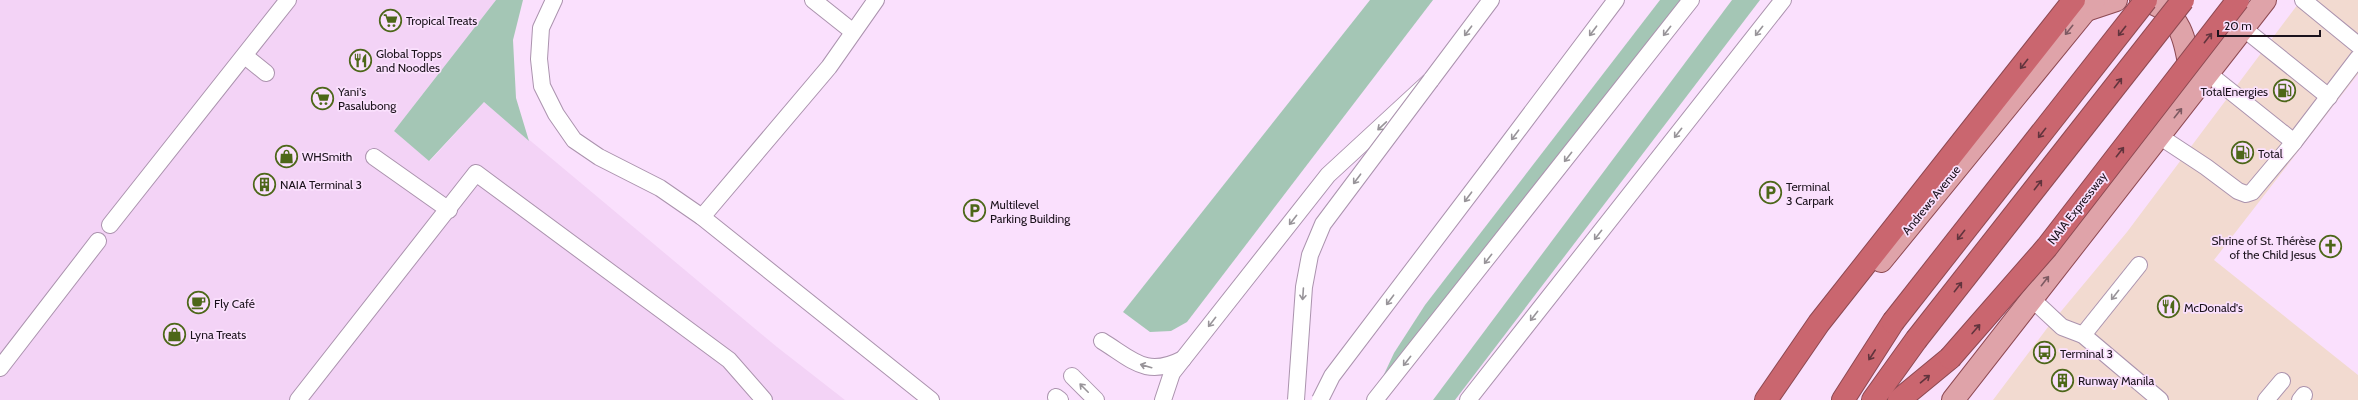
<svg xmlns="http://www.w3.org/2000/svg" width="2358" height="400" viewBox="0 0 2358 400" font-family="Cabin,sans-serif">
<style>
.commercial{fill:#f2dad0}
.built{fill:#f3d3f6}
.green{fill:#a4c6b5}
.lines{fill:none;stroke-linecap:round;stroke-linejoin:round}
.lane-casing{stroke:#ab93ae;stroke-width:18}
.primary-casing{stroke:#8d4952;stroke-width:24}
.highway-casing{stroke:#8d4952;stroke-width:24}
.lane{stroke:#fff;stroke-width:16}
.primary{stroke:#dfa3a9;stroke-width:22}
.highway{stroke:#ca666f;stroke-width:22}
.lane-bridge-casing{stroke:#ab93ae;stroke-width:18;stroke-linecap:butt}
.highway-bridge-casing{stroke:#8d4952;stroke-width:24;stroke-linecap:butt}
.lane-bridge{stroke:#fff;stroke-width:16}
.highway-bridge{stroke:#ca666f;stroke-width:22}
.oneway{stroke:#7d5a62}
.oneway2{stroke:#989499}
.oneway3{stroke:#61343d}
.labels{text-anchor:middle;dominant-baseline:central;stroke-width:3.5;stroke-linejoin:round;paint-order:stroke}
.poi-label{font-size:12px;fill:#1b121c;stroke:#fae0fd;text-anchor:start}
.street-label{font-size:12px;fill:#1b121c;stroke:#fae0fd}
</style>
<rect width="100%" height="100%" fill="#fae0fd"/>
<path class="commercial" d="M2301,0H2358V74L2214,260L2358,375V400H1993L2048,327L2127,232Z"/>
<path class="built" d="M0,0H496L394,131L430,161L484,102L777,347L845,400H0Z"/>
<g class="green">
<path d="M496,0H523L513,40L516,98L529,141L484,102L429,161L394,131Z"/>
<path d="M1370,0H1433L1187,322L1171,331L1150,332L1123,312Z"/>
<path d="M1660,0H1684L1372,400L1394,353L1425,305Z"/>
<path d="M1732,0H1760L1455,400H1433Z"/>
</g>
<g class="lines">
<defs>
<g id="lane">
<path d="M554,0L541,28L539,59L542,86L556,114L574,140L599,157L660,188L702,217L931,400"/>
<path d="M813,0L852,31"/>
<path d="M2303,0L2358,45"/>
<path d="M2243,28L2329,97"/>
<path d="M245,56L266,73"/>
<path d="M2209,74L2294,142"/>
<path d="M2159,136L2206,167L2238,191L2246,194L2252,192L2294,142L2358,58"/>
<path d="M374,157L449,210"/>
<path d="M1492,165L1616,0"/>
<path d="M702,217L829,67L876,0"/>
<path d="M110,225L288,0"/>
<path d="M2032,299L2062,327L2083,335L2160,400"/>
<path d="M2083,335L2139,265"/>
<path d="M1102,341C1133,360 1146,378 1183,359"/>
<path d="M0,368L98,241"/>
<path d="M1072,376L1096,400"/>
<path d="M1056,397L1060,400"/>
<path d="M298,400L476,173L729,360L764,400"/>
<path d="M1163,400L1172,373L1328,175L1431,80L1491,0"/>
<path d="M1375,400L1691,0"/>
<path d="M1468,400L1783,0"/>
<path d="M2266,400L2282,381"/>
<path d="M2300,400L2304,395"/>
</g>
<g id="primary">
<path d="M2141,0C2181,7 2187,44 2191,78"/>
<path d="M2086,10L2116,0"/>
<path d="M1881,261L2094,0"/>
<path d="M1953,400L2265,0"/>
</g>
<g id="highway">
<path d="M1766,400L1819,323L2074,0"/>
<path d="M1843,400L1893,322"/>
<path d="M1873,400L1916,340"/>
<path d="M1899,400L1950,358"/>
</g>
</defs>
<use href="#lane" class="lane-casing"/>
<use href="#primary" class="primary-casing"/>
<use href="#highway" class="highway-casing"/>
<use href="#lane" class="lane"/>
<use href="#primary" class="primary"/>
<use href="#highway" class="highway"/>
<defs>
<g id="lane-bridge">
<path d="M1296,400L1304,287L1310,255L1323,224L1431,80"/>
<path d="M1320,400L1332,376L1492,165"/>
</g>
<g id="highway-bridge">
<path d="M1893,322L2146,0"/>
<path d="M1916,340L2183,0"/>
<path d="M1950,358L2047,247L2238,0"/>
</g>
</defs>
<use href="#lane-bridge" class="lane-bridge-casing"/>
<use href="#highway-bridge" class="highway-bridge-casing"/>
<use href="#lane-bridge" class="lane-bridge"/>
<use href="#highway-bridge" class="highway-bridge"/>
</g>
<defs><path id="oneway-shaft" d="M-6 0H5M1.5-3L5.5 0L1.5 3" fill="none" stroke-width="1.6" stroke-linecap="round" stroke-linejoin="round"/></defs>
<g class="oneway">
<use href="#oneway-shaft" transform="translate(2069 30) rotate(129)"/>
<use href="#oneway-shaft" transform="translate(2178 113) rotate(-51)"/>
<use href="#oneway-shaft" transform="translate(2045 281) rotate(-52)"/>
</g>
<g class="oneway2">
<use href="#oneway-shaft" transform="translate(1468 31) rotate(127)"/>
<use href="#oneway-shaft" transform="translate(1593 31) rotate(127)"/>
<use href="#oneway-shaft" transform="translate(1667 31) rotate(128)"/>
<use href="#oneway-shaft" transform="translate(1759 31) rotate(128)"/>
<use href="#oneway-shaft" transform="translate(1382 126) rotate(137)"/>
<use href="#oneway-shaft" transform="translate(1678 133) rotate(128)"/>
<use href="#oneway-shaft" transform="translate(1515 135) rotate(127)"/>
<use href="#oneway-shaft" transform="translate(1568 157) rotate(128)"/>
<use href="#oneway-shaft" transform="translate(1357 179) rotate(127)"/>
<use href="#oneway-shaft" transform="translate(1468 197) rotate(127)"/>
<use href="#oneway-shaft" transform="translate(1293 220) rotate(128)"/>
<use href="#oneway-shaft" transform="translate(1598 235) rotate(128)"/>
<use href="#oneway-shaft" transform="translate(1488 259) rotate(128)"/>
<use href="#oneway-shaft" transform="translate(1303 294) rotate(94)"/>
<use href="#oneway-shaft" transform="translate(2115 295) rotate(128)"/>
<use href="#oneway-shaft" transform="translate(1390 300) rotate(127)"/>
<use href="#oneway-shaft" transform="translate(1534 316) rotate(128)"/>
<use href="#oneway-shaft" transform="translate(1212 322) rotate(128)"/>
<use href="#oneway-shaft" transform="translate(1407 361) rotate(128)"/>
<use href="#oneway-shaft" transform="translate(1146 366) rotate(-164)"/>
<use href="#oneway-shaft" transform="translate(1084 388) rotate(-135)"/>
</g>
<g class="oneway3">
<use href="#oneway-shaft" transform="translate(2122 31) rotate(128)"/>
<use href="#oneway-shaft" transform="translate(2208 38) rotate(-52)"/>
<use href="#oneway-shaft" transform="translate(2024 64) rotate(128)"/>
<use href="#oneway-shaft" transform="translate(2118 83) rotate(-52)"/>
<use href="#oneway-shaft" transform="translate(2042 133) rotate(128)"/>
<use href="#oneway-shaft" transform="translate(2120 152) rotate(-52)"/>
<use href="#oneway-shaft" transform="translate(2038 185) rotate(-52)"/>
<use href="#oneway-shaft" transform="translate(1961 235) rotate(128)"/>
<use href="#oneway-shaft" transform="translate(1958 287) rotate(-52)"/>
<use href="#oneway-shaft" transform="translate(1976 329) rotate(-49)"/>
<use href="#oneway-shaft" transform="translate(1872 355) rotate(123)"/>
<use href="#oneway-shaft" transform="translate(1925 379) rotate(-40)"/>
</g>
<defs>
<symbol id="supermarket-ring" viewBox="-11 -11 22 22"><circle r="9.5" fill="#fae0fd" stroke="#4d6719" stroke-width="1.5"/><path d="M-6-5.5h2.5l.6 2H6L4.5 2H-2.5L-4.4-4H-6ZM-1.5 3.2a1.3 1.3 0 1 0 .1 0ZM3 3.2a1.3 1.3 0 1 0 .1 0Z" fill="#4d6719"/></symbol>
<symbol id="restaurant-ring" viewBox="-11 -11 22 22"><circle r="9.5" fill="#fae0fd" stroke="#4d6719" stroke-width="1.5"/><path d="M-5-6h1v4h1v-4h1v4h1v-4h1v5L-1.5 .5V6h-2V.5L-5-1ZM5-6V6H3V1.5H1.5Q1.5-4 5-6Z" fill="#4d6719"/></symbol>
<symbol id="fuel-ring" viewBox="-11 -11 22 22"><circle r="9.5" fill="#fae0fd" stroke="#4d6719" stroke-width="1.5"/><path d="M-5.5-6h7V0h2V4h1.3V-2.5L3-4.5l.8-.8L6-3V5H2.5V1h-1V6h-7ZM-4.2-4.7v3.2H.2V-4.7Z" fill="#4d6719"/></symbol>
<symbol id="shop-ring" viewBox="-11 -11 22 22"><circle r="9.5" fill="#fae0fd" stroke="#4d6719" stroke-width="1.5"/><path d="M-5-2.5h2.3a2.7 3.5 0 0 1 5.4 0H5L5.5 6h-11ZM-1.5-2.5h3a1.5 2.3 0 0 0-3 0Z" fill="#4d6719"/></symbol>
<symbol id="building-ring" viewBox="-11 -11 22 22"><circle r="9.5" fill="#fae0fd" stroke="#4d6719" stroke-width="1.5"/><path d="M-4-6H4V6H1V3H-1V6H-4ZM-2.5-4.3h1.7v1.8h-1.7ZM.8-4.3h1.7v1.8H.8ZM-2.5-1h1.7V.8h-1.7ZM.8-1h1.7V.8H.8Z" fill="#4d6719"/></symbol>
<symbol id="parking-ring" viewBox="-11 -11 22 22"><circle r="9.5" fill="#fae0fd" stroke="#4d6719" stroke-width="1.5"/><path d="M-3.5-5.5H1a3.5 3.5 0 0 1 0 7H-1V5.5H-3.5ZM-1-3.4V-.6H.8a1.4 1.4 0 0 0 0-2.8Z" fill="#4d6719"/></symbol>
<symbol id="church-ring" viewBox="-11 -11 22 22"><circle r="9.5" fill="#fae0fd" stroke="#4d6719" stroke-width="1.5"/><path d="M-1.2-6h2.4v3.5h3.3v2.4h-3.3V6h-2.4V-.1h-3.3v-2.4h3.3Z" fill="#4d6719"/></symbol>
<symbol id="cafe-ring" viewBox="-11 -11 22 22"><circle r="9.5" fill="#fae0fd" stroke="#4d6719" stroke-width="1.5"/><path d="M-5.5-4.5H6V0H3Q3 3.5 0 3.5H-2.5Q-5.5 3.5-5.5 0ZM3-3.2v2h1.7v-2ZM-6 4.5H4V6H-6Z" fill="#4d6719"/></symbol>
<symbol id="bus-ring" viewBox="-11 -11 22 22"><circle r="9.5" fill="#fae0fd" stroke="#4d6719" stroke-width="1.5"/><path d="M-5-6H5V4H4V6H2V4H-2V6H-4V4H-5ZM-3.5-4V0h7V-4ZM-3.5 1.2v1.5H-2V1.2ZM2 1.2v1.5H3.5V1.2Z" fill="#4d6719"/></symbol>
</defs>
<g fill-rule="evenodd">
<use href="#supermarket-ring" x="378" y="8" width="25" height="25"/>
<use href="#restaurant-ring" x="348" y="48" width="25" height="25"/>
<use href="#fuel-ring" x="2272" y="78" width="25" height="25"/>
<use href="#supermarket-ring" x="310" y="86" width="25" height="25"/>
<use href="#fuel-ring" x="2230" y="140" width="25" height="25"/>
<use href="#shop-ring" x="274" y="144" width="25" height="25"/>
<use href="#building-ring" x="252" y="172" width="25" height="25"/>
<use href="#parking-ring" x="1758" y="180" width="25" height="25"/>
<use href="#parking-ring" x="962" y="198" width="25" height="25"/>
<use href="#church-ring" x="2318" y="234" width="25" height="25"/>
<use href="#cafe-ring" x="186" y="290" width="25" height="25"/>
<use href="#restaurant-ring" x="2156" y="294" width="25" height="25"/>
<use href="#shop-ring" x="162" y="322" width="25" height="25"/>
<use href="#bus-ring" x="2032" y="340" width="25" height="25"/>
<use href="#building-ring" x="2050" y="368" width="25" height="25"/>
</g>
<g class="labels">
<g class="poi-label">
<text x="406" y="20">Tropical Treats</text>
<text x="376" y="53">Global Topps<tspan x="376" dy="14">and Noodles</tspan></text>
<text x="338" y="91">Yani's<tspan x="338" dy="14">Pasalubong</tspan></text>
<text x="2268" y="91" text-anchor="end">TotalEnergies</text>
<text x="2258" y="153">Total</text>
<text x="302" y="156">WHSmith</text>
<text x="280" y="184">NAIA Terminal 3</text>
<text x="1786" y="186">Terminal<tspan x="1786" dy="14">3 Carpark</tspan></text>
<text x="990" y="204">Multilevel<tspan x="990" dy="14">Parking Building</tspan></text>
<text x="2316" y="240" text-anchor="end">Shrine of St. Thérèse<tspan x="2316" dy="14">of the Child Jesus</tspan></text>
<text x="214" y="303">Fly Café</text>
<text x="2184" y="307">McDonald's</text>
<text x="190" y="334">Lyna Treats</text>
<text x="2060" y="353">Terminal 3</text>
<text x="2078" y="380">Runway Manila</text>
</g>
<g class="street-label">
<text transform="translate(1931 200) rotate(-51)">Andrews Avenue</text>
<text transform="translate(2077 208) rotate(-52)">NAIA Expressway</text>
</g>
</g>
<path d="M2218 30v6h102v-6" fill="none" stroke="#1b121c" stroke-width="2"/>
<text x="2224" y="30" font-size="12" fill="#1b121c" stroke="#fae0fd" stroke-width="3" paint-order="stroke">20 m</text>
</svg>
